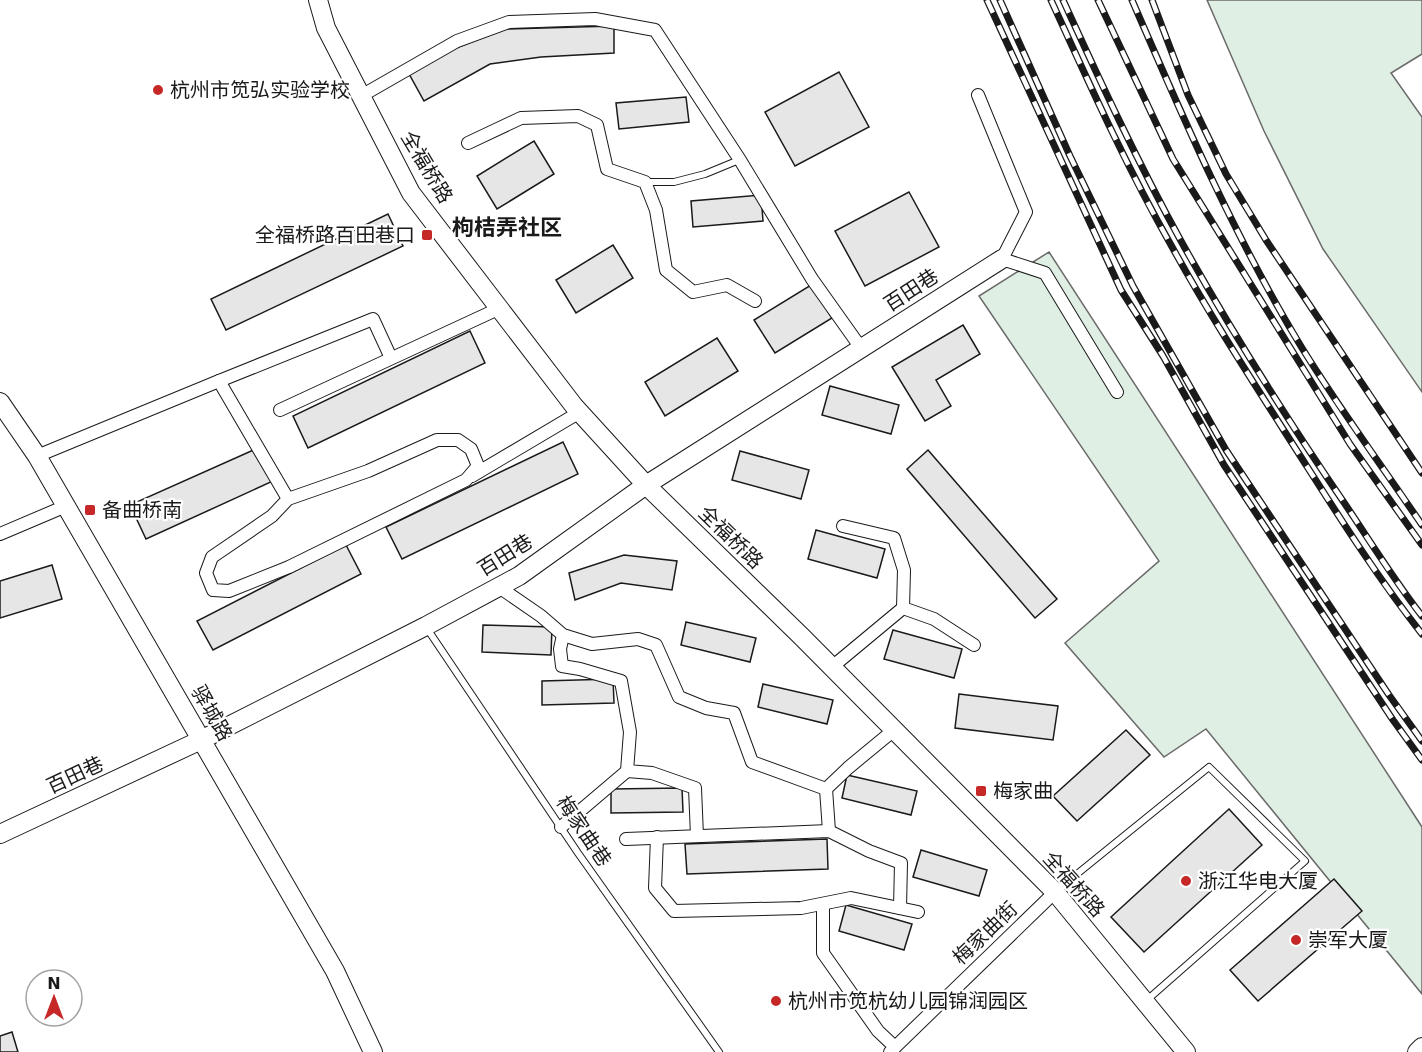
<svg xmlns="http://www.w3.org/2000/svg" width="1422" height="1052" viewBox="0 0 1422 1052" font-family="'DejaVu Sans','Noto Sans SC',sans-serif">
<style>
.green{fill:#e0efe3;stroke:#6a6a6a;stroke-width:1.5}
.building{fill:#e6e6e6;stroke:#1a1a1a;stroke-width:1.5}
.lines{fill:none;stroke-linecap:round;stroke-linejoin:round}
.lane-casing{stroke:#1a1a1a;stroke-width:8}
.street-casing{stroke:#1a1a1a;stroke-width:14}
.secondary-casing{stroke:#1a1a1a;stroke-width:20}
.lane{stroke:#fff;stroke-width:6}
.street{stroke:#fff;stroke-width:12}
.secondary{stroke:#fff;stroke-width:18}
.rail-casing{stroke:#1a1a1a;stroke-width:7}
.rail{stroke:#fff;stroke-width:4.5;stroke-dasharray:14;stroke-linecap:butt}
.poi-dot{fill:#c62828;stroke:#fff;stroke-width:2}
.labels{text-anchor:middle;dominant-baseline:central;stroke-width:4.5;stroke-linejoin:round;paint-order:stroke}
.poi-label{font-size:20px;fill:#1a1a1a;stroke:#fff;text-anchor:start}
.street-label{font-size:20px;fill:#1a1a1a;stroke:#fff}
.quarter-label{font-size:22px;font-weight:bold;fill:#1a1a1a;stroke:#fff}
</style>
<rect width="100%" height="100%" fill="#fff"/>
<g class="green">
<path d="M1207,0H1422V54L1391,73L1422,117V392L1323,249L1264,131Z"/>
<path d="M1049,252L1422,827V994L1206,729L1164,757L1065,643L1159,561L979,296Z"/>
</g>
<g class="building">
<path d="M614,26V53L541,57L490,64L424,101L408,72L451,50L506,29Z"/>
<path d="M839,72L869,127L795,166L765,112Z"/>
<path d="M686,97L689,122L619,129L616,103Z"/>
<path d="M534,141L554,174L497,209L477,176Z"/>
<path d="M909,192L939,247L865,286L835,231Z"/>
<path d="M761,195L763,221L693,227L691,201Z"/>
<path d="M388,214L403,246L226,330L211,299Z"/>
<path d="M613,245L633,278L576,313L556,280Z"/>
<path d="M811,285L832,318L775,353L754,320Z"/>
<path d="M963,325L980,354L936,380L951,406L925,421L892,367Z"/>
<path d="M470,331L485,363L308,448L293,416Z"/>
<path d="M717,338L738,371L665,416L645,382Z"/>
<path d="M830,386L899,405L891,434L822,415Z"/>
<path d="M563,442L578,474L402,559L386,527Z"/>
<path d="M258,448L273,481L146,539L130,505Z"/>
<path d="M928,450L1057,599L1035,618L907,469Z"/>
<path d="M740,451L809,470L801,499L732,480Z"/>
<path d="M816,530L885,549L877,578L808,559Z"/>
<path d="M346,545L361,574L213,650L197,621Z"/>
<path d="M624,555L677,561L672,590L621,583L575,600L569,573Z"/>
<path d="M52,565L62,599L0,618V581Z"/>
<path d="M686,622L756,638L750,662L681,645Z"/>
<path d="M483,625L552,627L551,655L482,652Z"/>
<path d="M893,630L962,649L954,678L884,659Z"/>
<path d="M613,679L614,703L542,705V681Z"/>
<path d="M763,684L833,700L827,724L758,707Z"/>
<path d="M959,694L1058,706L1053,740L955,728Z"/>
<path d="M1126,730L1150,755L1077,821L1053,796Z"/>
<path d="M847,775L917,791L911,815L842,798Z"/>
<path d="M682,788L683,812L611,813V789Z"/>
<path d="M1229,809L1262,845L1144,952L1111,917Z"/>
<path d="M827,839L828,869L687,874L685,844Z"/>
<path d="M921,850L987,870L979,896L913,877Z"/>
<path d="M1334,879L1362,911L1258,1001L1230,970Z"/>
<path d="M846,905L912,924L904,950L839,931Z"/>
<path d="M12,1032L18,1052H0V1036Z"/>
</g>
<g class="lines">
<defs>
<g id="lane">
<path d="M645,182H674L705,174L739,160"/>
<path d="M426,627L578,853L719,1052"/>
<path d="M1056,891L1209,767L1305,861L1147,1000"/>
</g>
<g id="street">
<path d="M978,95L1026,212L1002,259L1045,273L1117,392"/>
<path d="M361,96L457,41L509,22L595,19L655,30L740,160L812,279L861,348"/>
<path d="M468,143L521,118L578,116L597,125L607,169L645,182L656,210L666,270L693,292L727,285L755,301"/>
<path d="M219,381L373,319L391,358"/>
<path d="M280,410L498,309"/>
<path d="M37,456L219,381L288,499L368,471L437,440H458L471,449L478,466L466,480L289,567L229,591L213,590L206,573L212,557L272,516L288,499"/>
<path d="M472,476L580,412"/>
<path d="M843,526L894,538L904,570L903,608L934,619L974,645"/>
<path d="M0,534L66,506"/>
<path d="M499,587L541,616L563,635L592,644L638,639L656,645L679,697L706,708L734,713L752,762L826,789L848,768L894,730"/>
<path d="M563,635L560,649L562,666L580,669L621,681L630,732L627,771L652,773L695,788L697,836"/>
<path d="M832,667L903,608"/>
<path d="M826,789L829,831"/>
<path d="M561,827L627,771"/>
<path d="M657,837L655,888L674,911L801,908L851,898L918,912"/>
<path d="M626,839L829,831L869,851L901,863L900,908"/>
<path d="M823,904V953L878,1031L895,1047"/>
<path d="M890,1052L1055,892"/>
</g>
<g id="secondary">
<path d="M318,0L326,28L411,193L574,406L646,485L802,637L1055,892L1186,1052"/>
<path d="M0,402L37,456L335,971L373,1052"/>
<path d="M0,834L201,740L426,626L519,576L646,485L1002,259"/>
<path d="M1417,1052L1422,1047"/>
</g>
</defs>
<use href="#lane" class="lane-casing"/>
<use href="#street" class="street-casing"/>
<use href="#secondary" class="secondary-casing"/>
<use href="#lane" class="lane"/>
<use href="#street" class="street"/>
<use href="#secondary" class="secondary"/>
<defs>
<g id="rail">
<path d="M987,0L1121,290L1163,356L1224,465L1393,720L1422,760"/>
<path d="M1000,0L1070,156L1133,286L1226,450L1389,695L1422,741"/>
<path d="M1051,0C1089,83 1126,166 1171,245C1210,316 1255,385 1299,454C1338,515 1377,577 1422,634"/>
<path d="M1063,0C1100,81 1138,163 1181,241C1231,331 1287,419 1345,504C1370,541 1394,580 1422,616"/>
<path d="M1098,0L1173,159L1350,444L1422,545"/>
<path d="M1132,0C1183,118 1235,238 1302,348C1339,408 1382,466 1422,525"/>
<path d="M1152,0L1188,95L1226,174L1266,240L1422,473"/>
</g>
</defs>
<use href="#rail" class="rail-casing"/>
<use href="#rail" class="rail"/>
</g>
<g class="poi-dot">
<circle cx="158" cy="90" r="6"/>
<rect x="421" y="229" width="12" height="12" rx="3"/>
<rect x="84" y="504" width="12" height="12" rx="3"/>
<rect x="975" y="785" width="12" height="12" rx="3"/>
<circle cx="1186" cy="881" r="6"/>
<circle cx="1296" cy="940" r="6"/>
<circle cx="776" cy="1001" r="6"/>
</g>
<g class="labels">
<g class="poi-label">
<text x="170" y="90">杭州市笕弘实验学校</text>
<text x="415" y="235" text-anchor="end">全福桥路百田巷口</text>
<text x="102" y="510">备曲桥南</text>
<text x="993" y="791">梅家曲</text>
<text x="1198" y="881">浙江华电大厦</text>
<text x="1308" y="940">崇军大厦</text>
<text x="788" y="1001">杭州市笕杭幼儿园锦润园区</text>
</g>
<g class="street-label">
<text transform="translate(427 167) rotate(59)">全福桥路</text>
<text transform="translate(911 290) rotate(-33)">百田巷</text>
<text transform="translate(731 537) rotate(44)">全福桥路</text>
<text transform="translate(505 555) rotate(-32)">百田巷</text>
<text transform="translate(212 713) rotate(60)">驿城路</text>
<text transform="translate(75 775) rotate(-25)">百田巷</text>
<text transform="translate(584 831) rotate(56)">梅家曲巷</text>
<text transform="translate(1074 884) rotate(48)">全福桥路</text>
<text transform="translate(985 933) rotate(-44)">梅家曲街</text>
</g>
<g class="quarter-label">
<text x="507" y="227">枸桔弄社区</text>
</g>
</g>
<g transform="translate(54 998)"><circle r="28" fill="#ffffff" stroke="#a3a3a3" stroke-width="1.5"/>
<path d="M0-4.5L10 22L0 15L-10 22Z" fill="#c62828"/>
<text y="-9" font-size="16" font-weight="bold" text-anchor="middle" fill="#1a1a1a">N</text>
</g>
</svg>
